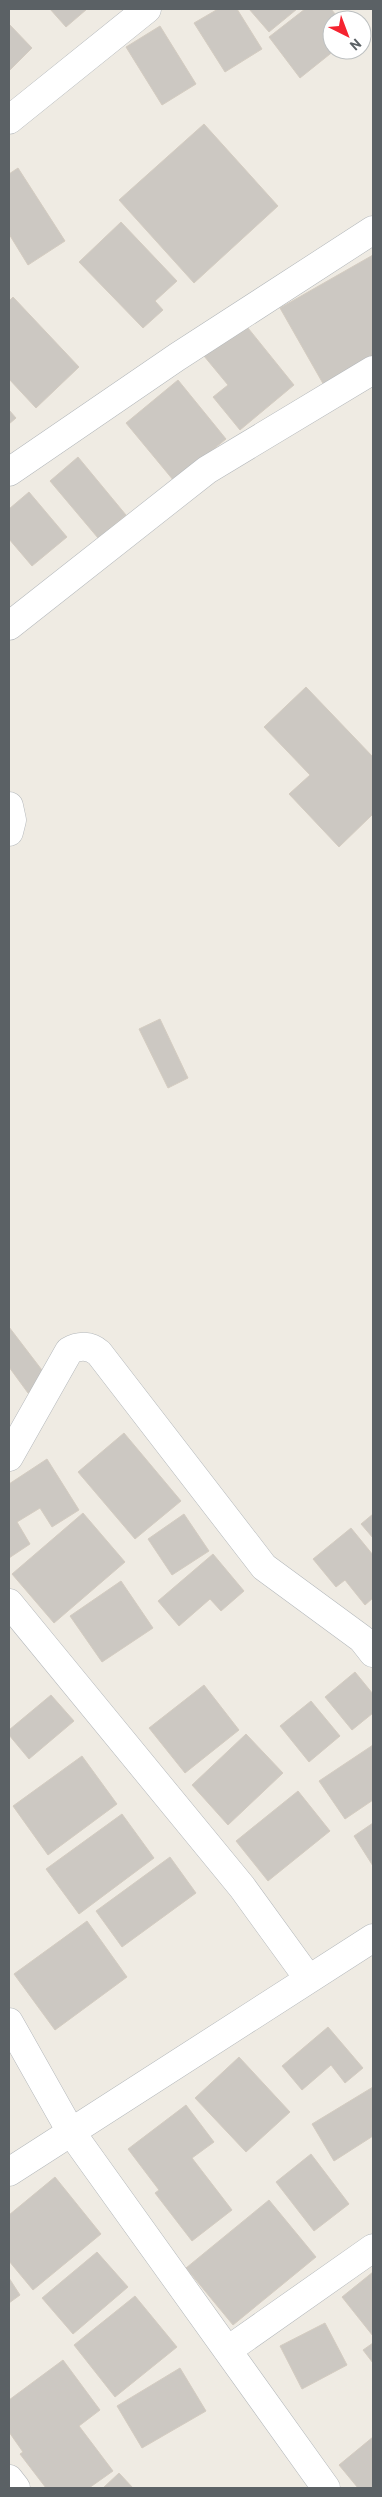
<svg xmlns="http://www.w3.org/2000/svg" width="382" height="2497" viewBox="0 0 382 2497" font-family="Barlow,sans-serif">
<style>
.building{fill:#ccc8c2;stroke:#d4ccc1}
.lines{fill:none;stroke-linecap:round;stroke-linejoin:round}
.street-casing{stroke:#b4b8bb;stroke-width:29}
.street{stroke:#fff;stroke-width:28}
</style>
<rect width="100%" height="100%" fill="#efebe3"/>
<g class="building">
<path d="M50,9H87L66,27Z"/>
<path d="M218,9H237L262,49L225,72L194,23Z"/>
<path d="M249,9H297L269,32Z"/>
<path d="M305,9H331L340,20H332V50H335L300,78L269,37Z"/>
<path d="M9,24L32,48L10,70L9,69Z"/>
<path d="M160,26L196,84L162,105L126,47Z"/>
<path d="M204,124L278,206L194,283L119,200Z"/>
<path d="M18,168L65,241L28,265L9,234V174Z"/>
<path d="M121,222L177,281L155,301L163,310L143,328L79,262Z"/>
<path d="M373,255V359L325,387L280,308Z"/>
<path d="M13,297L79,367L36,408L9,379V301Z"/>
<path d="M244,323L294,385L240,430L213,397L228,385L204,356Z"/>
<path d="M178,380L226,439L174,481L126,423Z"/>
<path d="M9,410L16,418L9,424Z"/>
<path d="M78,457L126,515L98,538L50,481Z"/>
<path d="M29,492L67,537L32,566L9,539V509Z"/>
<path d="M306,687L373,757V814L339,847L289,794L310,775L264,727Z"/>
<path d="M160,1019L188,1078L168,1088L139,1029Z"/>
<path d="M9,1327L48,1378L28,1393L9,1367Z"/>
<path d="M124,1433L181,1501L135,1539L78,1472Z"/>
<path d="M47,1459L79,1510L52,1527L40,1508L17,1522L30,1544L9,1558V1484Z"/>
<path d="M83,1513L125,1562L54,1623L12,1574Z"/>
<path d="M184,1514L209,1551L172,1575L148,1539Z"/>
<path d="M373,1514V1538L361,1524Z"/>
<path d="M351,1528L373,1555V1598L365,1605L345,1580L336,1587L313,1559Z"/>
<path d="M213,1554L244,1591L221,1611L210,1599L179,1626L158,1601Z"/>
<path d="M121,1581L153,1628L102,1662L70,1616Z"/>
<path d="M355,1672L373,1694V1713L352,1730L325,1697Z"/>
<path d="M204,1685L239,1730L185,1773L149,1728Z"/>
<path d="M51,1695L74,1721L29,1759L9,1735V1730Z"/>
<path d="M311,1701L340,1736L309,1762L280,1726Z"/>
<path d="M246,1734L283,1773L228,1825L192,1785Z"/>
<path d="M373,1745V1800L345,1819L319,1781Z"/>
<path d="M82,1756L117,1804L48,1855L13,1806Z"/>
<path d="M298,1791L330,1831L268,1881L236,1841Z"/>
<path d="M122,1814L154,1858L79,1914L46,1869Z"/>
<path d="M373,1823V1866L354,1836Z"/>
<path d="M170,1857L196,1893L122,1947L96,1911Z"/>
<path d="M87,1921L127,1977L55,2030L14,1974Z"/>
<path d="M328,2027L363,2068L345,2083L331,2065L302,2090L282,2066Z"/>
<path d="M239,2057L290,2112L246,2152L195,2098Z"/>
<path d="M373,2087V2136L334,2161L312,2124Z"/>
<path d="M186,2105L214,2142L192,2158L232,2210L192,2241L155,2193L159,2190L128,2149Z"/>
<path d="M311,2154L349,2204L314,2231L276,2182Z"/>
<path d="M55,2177L101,2234L33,2290L9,2261V2215Z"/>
<path d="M269,2200L316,2257L233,2325L186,2268Z"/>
<path d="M97,2252L128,2287L73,2334L42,2298Z"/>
<path d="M373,2272V2336L342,2297Z"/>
<path d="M9,2278L20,2295L9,2303Z"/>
<path d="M135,2296L177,2347L115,2397L74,2345Z"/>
<path d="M325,2323L347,2365L302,2389L280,2346Z"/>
<path d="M373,2343V2363L363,2350Z"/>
<path d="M63,2360L100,2410L79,2426L113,2471L89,2488H46L20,2454L23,2452L9,2432V2400Z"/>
<path d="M180,2368L206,2411L142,2448L117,2406Z"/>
<path d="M373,2437V2488H358L339,2465Z"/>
<path d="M119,2473L133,2488H103Z"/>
</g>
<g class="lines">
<defs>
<g id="street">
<path d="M9,120L147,9"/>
<path d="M9,472L177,357L373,230"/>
<path d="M9,626L207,470L373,370"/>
<path d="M9,806L12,820L9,832"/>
<path d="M9,1457L69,1351C79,1345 90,1345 99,1353L264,1567L362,1639L373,1653"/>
<path d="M9,1603L242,1887L308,1978"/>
<path d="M9,2022L71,2132L326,2488"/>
<path d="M9,2172L373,1938"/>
<path d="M228,2350L373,2248"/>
<path d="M9,2479L16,2488"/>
</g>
</defs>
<use href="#street" class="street-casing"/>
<use href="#street" class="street"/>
</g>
<rect width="382" height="2497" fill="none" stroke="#5b6165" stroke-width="20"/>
<g transform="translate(347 35) rotate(138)"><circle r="24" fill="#ffffff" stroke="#bdc0c1"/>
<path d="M0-4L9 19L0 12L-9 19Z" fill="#f52330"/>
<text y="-8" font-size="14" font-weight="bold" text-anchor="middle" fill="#5b6165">N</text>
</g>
</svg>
